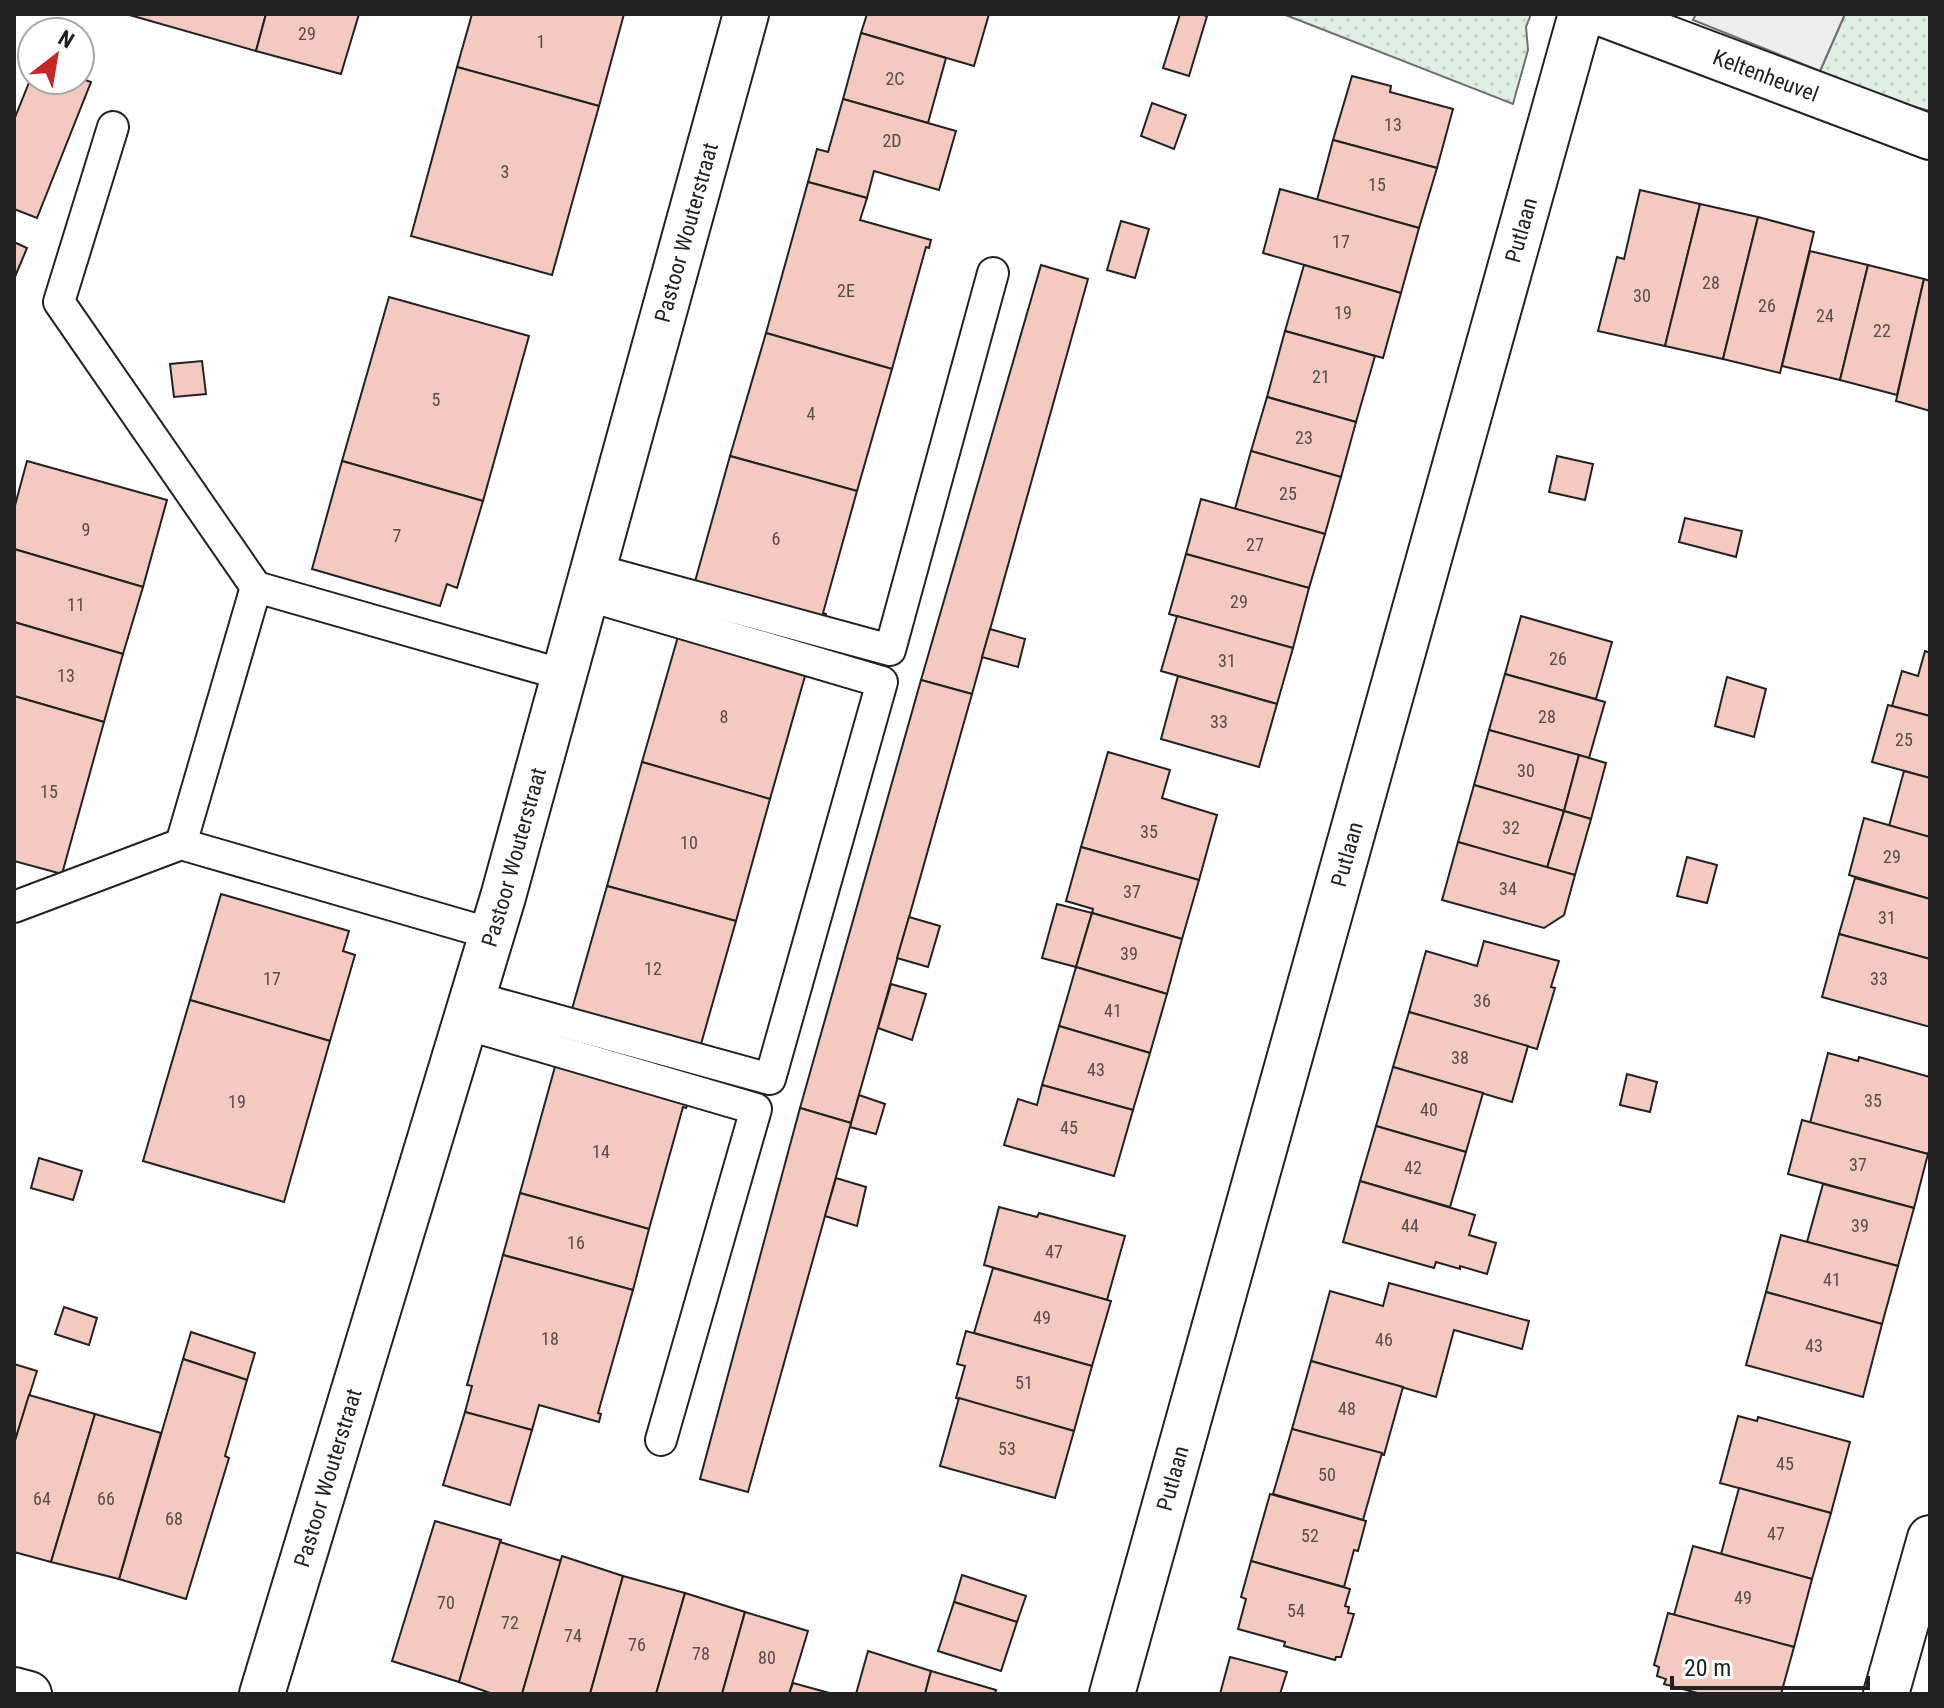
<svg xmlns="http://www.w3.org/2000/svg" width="1944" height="1708" viewBox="0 0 1944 1708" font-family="'Roboto Condensed',sans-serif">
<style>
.grass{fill:url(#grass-dots);stroke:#6f6f6f;stroke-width:2}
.parking{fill:#ededed;stroke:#6f6f6f;stroke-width:2}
.building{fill:#f3c9c0;stroke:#222;stroke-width:2}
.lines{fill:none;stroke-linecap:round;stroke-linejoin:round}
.service-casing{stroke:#222;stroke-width:34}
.minor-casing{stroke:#222;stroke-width:48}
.service{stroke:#fff;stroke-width:30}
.minor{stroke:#fff;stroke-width:44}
.labels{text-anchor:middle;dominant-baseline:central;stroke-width:6;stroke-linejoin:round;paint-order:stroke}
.number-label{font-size:18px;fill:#564c4a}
.street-label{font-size:22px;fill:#222;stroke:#fff}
</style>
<defs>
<pattern id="grass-dots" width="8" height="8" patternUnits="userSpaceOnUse" patternTransform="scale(2)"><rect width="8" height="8" fill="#e0efe3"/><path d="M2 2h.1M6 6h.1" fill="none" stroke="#c0cdc2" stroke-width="1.8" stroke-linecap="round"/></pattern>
</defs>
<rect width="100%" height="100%" fill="#fff"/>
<g class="grass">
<path d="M1283,14H1531L1526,27L1528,50L1513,104Z"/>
<path d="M1845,14H1930V111L1897,102L1820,71Z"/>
</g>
<path class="parking" d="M1696,14H1845L1820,71L1693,20Z"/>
<g class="building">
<path d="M126,14H266L256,51Z"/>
<path d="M266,14H359L341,74L256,51Z"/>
<path d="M472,14H624L599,106L457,67Z"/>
<path d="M867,14H989L974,66L861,33Z"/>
<path d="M1180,14H1199L1207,16L1189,76L1163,68Z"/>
<path d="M861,33L946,58L928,123L843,99Z"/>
<path d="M457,67L599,106L552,275L411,236Z"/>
<path d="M32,75V80H80V78L91,82L37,218L14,209V120Z"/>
<path d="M1352,76L1391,86L1390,92L1453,109L1437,168L1333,140Z"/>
<path d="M843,99L956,131L939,190L874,171L867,198L808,182L817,149L828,152Z"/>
<path d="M1152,103L1186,115L1174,149L1141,136Z"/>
<path d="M1333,140L1437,168L1419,228L1317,200Z"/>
<path d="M808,182L867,198L860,220L931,240L929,248L926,247L892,369L766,333Z"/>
<path d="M1280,189L1419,228L1401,293L1263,253Z"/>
<path d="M1640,190L1700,204L1665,346L1598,331L1617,257L1624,259Z"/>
<path d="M1700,204L1758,217L1723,359L1665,346Z"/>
<path d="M1758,217L1814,232L1780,373L1723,359Z"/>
<path d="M1121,221L1149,229L1135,278L1107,270Z"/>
<path d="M14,242L27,248L14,279Z"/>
<path d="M1810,251L1868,265L1840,380L1782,366Z"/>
<path d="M1041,265L1088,279L972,694L921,680Z"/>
<path d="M1304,265L1401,293L1383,358L1285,331Z"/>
<path d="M1868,265L1924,279L1897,395L1840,380Z"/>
<path d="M1924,279L1930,281V411L1896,401Z"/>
<path d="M389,297L529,336L483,501L342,461Z"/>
<path d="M1285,331L1375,356L1356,422L1267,397Z"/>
<path d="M766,333L892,369L857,491L730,456Z"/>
<path d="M202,361L206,394L174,397L170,364Z"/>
<path d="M1267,397L1356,422L1341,477L1251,451Z"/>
<path d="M1251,451L1341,477L1325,534L1235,509Z"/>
<path d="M730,456L857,491L823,613L826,614L824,622L694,585Z"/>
<path d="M1557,456L1593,464L1585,500L1549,492Z"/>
<path d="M27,461L167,500L143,587L14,549V509Z"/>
<path d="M342,461L483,501L457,588L447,584L440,606L312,569Z"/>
<path d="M1201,499L1325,534L1309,588L1186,554Z"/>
<path d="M1685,518L1742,531L1736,557L1679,542Z"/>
<path d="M14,549L143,587L123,654L14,622Z"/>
<path d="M1186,554L1309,588L1293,648L1169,614Z"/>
<path d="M1177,616L1293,648L1277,704L1161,671Z"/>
<path d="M1521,616L1612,642L1596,699L1505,674Z"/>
<path d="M14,622L123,654L104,722L14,696Z"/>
<path d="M990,629L1025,639L1018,667L982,657Z"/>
<path d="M679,633L807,669L770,799L642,762Z"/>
<path d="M1925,651L1930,653V716L1892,706L1902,671L1918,676Z"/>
<path d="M1505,674L1605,702L1589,758L1489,730Z"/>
<path d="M1178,676L1277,704L1259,767L1161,739Z"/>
<path d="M1727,677L1766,689L1754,737L1715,726Z"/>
<path d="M921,680L972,694L851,1123L800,1108Z"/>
<path d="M14,696L104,722L62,874L14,861Z"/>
<path d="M1888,705L1930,716V778L1872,762Z"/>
<path d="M1489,730L1579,755L1564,811L1474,785Z"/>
<path d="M1108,752L1170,770L1162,798L1217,815L1199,880L1081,847Z"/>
<path d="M1579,755L1606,763L1591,819L1564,811Z"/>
<path d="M642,762L770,799L736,921L607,886Z"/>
<path d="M1904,771L1930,778V837L1889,826Z"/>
<path d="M1474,785L1564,811L1547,868L1458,842Z"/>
<path d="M1564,811L1591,819L1575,875L1547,868Z"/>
<path d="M1864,818L1930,837V899L1849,875Z"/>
<path d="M1458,842L1575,875L1564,915L1544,928L1442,900Z"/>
<path d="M1081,847L1199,880L1182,939L1092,913L1093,909L1066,901Z"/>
<path d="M1687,857L1717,865L1707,903L1677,896Z"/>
<path d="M1855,878L1930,899V959L1839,934Z"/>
<path d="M607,886L736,921L701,1044L704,1045L702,1054L570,1016Z"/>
<path d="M221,894L349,931L343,951L355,955L330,1041L190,1000Z"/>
<path d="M1057,904L1092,913L1076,967L1042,958Z"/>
<path d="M1092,913L1182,939L1167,994L1076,967Z"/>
<path d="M909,917L940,926L928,967L897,958Z"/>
<path d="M1839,934L1930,959V1027L1822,997Z"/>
<path d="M1484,941L1559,961L1551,987L1555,988L1537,1049L1409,1012L1426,951L1477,966Z"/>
<path d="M1076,967L1167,994L1150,1053L1059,1026Z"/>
<path d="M891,984L926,994L912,1040L878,1028Z"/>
<path d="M190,1000L330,1041L284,1202L143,1161Z"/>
<path d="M1409,1012L1528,1046L1512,1102L1393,1067Z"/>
<path d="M1059,1026L1150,1053L1133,1110L1042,1085Z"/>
<path d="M1828,1053L1858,1061L1859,1057L1930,1077V1148L1928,1154L1810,1123Z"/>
<path d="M556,1063L689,1101L686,1108L683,1107L649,1229L520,1193Z"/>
<path d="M1393,1067L1483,1093L1466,1152L1376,1126Z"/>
<path d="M1627,1074L1657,1082L1650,1112L1620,1105Z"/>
<path d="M1042,1085L1133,1110L1114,1176L1004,1145L1018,1099L1037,1105Z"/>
<path d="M859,1095L885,1104L876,1134L850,1127Z"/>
<path d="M800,1108L851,1123L748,1492L700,1479Z"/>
<path d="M1802,1120L1928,1154L1914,1208L1788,1174Z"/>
<path d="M1376,1126L1466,1152L1450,1207L1360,1181Z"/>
<path d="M39,1158L82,1171L73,1200L31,1188Z"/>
<path d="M836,1178L866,1187L857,1226L825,1216Z"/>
<path d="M1360,1181L1475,1215L1469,1235L1496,1243L1487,1274L1460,1266V1269L1436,1262L1434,1268L1343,1242Z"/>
<path d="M1823,1184L1914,1208L1898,1266L1807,1242Z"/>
<path d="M520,1193L649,1229L633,1290L503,1255Z"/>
<path d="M999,1207L1037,1217L1039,1213L1125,1236L1107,1300L984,1265Z"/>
<path d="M1781,1235L1898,1266L1882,1324L1766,1292Z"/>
<path d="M503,1255L633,1290L598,1413L601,1414L599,1422L539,1405L532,1430L465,1412L472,1386L467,1385Z"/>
<path d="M993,1268L1111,1301L1092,1366L974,1333Z"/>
<path d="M1389,1283L1529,1321L1522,1349L1454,1330L1436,1397L1311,1361L1330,1291L1383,1306Z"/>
<path d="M1766,1292L1882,1324L1863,1397L1746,1365Z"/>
<path d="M64,1307L97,1318L89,1345L55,1334Z"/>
<path d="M966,1331L1092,1366L1074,1431L956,1398L965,1366L957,1364Z"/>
<path d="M191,1332L255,1353L247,1380L183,1359Z"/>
<path d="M183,1359L247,1380L225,1456L229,1458L186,1599L119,1579Z"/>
<path d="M1311,1361L1403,1387L1384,1455L1292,1429Z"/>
<path d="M14,1364L37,1371L14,1444Z"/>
<path d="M29,1395L95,1414L51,1562L14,1552V1444Z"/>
<path d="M959,1398L1074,1431L1055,1498L940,1466Z"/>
<path d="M465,1412L532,1430L510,1505L443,1485Z"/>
<path d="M95,1414L161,1433L119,1579L51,1562Z"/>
<path d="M1738,1416L1757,1421L1758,1417L1850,1442L1831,1513L1720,1483Z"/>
<path d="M1292,1429L1382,1453L1363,1520L1273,1494Z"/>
<path d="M1739,1488L1831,1513L1812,1579L1721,1554Z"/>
<path d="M1270,1494L1366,1521L1358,1551L1354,1550L1344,1587L1251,1561Z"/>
<path d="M435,1521L501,1540L459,1682L392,1661Z"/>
<path d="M500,1542L561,1561L522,1694H493L459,1682Z"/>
<path d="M1693,1546L1812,1579L1794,1647L1674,1615Z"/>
<path d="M562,1556L623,1576L590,1694H522Z"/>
<path d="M1251,1561L1350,1589L1345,1606L1349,1607L1348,1613L1354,1614L1341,1657H1336L1335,1660L1284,1646L1285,1642L1238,1629L1246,1599L1241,1597Z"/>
<path d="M962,1575L1026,1596L1017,1622L954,1602Z"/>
<path d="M623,1576L685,1593L656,1694H590Z"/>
<path d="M685,1593L745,1612L722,1694H656Z"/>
<path d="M954,1602L1017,1622L1001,1671L938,1651Z"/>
<path d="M745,1612L808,1631L789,1694H722Z"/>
<path d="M1668,1613L1794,1647L1781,1694H1701L1664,1684L1666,1679L1657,1676L1659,1667L1654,1665Z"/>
<path d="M868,1651L931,1671L925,1694H856Z"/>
<path d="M1230,1657L1287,1672L1280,1694H1220Z"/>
<path d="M931,1671L996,1690L995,1694H925Z"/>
<path d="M793,1683L833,1694H789Z"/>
</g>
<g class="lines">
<defs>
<g id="service">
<path d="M113,127L59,302L256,587L564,675"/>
<path d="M593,569L890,650L993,273"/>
<path d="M256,587L181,844L492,934"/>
<path d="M14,907L181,844"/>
<path d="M473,997L770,1079L882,682L586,595"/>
<path d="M465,1024L756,1109L661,1440"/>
</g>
<g id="minor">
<path id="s1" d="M1603,14L1930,137"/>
<path d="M14,1690L29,1694"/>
<path id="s2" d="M262,1694L503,897L746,14"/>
<path id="s3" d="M1112,1694L1581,14"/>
<path d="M1886,1694L1930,1538"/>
</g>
</defs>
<use href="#service" class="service-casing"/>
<use href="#minor" class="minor-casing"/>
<use href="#service" class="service"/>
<use href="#minor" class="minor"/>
</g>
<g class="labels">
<g class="number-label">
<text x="307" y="33">29</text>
<text x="541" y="41">1</text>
<text x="895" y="78">2C</text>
<text x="1393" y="124">13</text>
<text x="892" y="140">2D</text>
<text x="505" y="171">3</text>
<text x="1377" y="184">15</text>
<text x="1341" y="241">17</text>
<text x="1711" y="282">28</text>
<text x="846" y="290">2E</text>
<text x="1642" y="295">30</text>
<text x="1767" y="305">26</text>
<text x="1343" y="312">19</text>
<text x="1825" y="315">24</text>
<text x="1882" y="330">22</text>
<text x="1321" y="376">21</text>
<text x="436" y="399">5</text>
<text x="811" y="413">4</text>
<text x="1304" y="437">23</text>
<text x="1288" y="493">25</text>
<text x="86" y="529">9</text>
<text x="397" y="535">7</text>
<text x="776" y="538">6</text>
<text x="1255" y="544">27</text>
<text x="1239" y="601">29</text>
<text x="76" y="604">11</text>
<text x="1558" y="658">26</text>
<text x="1227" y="660">31</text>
<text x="66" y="675">13</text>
<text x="724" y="716">8</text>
<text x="1547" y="716">28</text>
<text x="1219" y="721">33</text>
<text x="1904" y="739">25</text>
<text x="1526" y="770">30</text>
<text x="49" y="791">15</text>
<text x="1511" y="827">32</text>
<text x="1149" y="831">35</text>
<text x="689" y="842">10</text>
<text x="1892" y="856">29</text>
<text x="1508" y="888">34</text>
<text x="1132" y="891">37</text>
<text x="1887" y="917">31</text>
<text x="1129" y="953">39</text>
<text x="653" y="968">12</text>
<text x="272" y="978">17</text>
<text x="1879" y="978">33</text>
<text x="1482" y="1000">36</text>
<text x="1113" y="1010">41</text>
<text x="1460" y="1057">38</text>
<text x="1096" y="1069">43</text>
<text x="1873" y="1100">35</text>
<text x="237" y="1101">19</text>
<text x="1429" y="1109">40</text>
<text x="1069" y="1127">45</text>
<text x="601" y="1151">14</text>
<text x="1858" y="1164">37</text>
<text x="1413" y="1167">42</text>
<text x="1410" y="1225">44</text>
<text x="1860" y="1225">39</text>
<text x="576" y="1242">16</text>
<text x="1054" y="1251">47</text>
<text x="1832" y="1279">41</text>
<text x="1042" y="1317">49</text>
<text x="550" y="1338">18</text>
<text x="1384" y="1339">46</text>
<text x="1814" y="1345">43</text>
<text x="1024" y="1382">51</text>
<text x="1347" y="1408">48</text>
<text x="1007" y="1448">53</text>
<text x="1785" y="1463">45</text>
<text x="1327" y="1474">50</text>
<text x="42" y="1498">64</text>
<text x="106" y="1498">66</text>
<text x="174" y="1518">68</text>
<text x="1776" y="1533">47</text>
<text x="1310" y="1535">52</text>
<text x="1743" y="1597">49</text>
<text x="446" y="1602">70</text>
<text x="1296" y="1610">54</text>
<text x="510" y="1622">72</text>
<text x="573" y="1635">74</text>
<text x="637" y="1644">76</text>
<text x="701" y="1653">78</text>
<text x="767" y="1657">80</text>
</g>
<g class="street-label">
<text stroke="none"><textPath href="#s1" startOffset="174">Keltenheuvel</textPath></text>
<text stroke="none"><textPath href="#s3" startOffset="1520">Putlaan</textPath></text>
<text stroke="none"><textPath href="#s2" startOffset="1522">Pastoor Wouterstraat</textPath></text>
<text stroke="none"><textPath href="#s3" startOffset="872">Putlaan</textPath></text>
<text stroke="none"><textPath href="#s2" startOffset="874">Pastoor Wouterstraat</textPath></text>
<text stroke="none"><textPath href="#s2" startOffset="226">Pastoor Wouterstraat</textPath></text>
<text stroke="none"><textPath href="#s3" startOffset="224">Putlaan</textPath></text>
</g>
</g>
<rect width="1944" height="1708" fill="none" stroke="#222222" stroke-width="32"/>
<g transform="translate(56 56) rotate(31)"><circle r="38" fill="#ffffff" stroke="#a7a7a7" stroke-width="2"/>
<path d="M0-6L14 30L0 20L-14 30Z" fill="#c62828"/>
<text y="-12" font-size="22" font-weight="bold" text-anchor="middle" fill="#222222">N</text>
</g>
<path d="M1672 1676v12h196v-12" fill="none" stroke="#222222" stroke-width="4"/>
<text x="1684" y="1676" font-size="24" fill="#222222" stroke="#ffffff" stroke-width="6" paint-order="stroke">20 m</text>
</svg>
